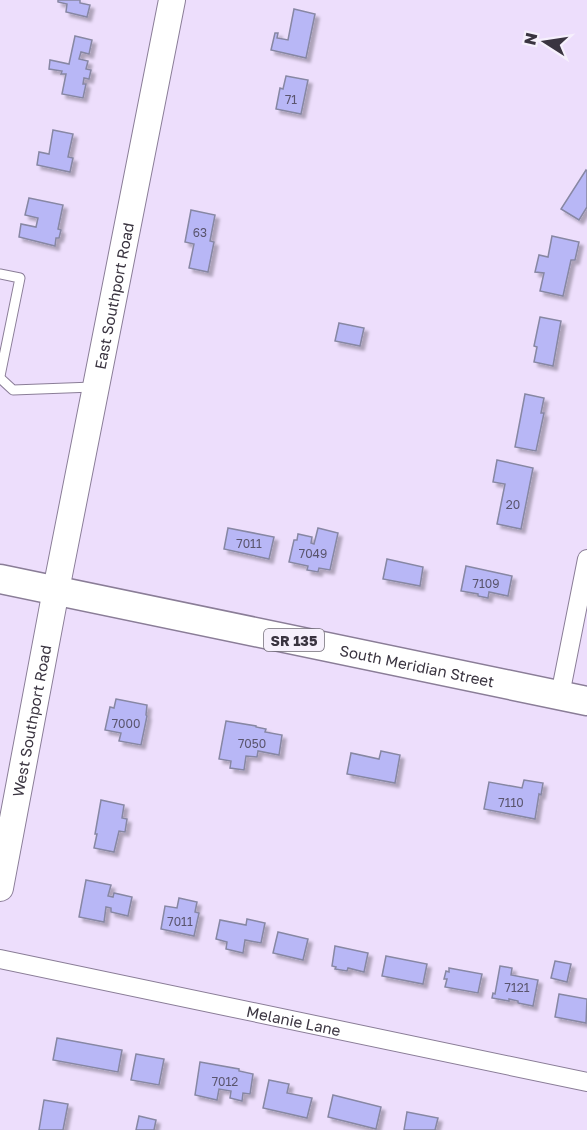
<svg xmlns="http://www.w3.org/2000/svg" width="587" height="1130" viewBox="0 0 587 1130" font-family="'Golos Text',sans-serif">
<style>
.building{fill:#b8b7f6;stroke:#8787a3;stroke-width:1.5;filter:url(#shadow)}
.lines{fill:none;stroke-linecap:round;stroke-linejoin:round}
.lane-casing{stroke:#8a7d97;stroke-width:11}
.street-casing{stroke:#8a7d97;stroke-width:20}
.secondary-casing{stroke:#8a7d97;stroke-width:28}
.primary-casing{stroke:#8a7d97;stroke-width:31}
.lane{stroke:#fff;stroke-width:9}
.street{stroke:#fff;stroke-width:18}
.secondary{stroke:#fff;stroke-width:26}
.primary{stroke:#fff;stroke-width:28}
.labels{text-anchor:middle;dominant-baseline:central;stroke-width:4.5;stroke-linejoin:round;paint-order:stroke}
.number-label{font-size:12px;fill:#5a556e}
.shield{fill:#f6f0fc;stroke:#726c78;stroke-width:1.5}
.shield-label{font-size:14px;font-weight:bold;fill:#3a3440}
.street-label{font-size:15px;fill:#3a3440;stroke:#f6f0fc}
</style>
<defs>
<filter id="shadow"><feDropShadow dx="4" dy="4" stdDeviation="1.5" flood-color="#0004"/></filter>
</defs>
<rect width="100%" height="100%" fill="#eddefc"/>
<g class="building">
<path d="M58,0H80V3L90,5L87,17L66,12L67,4L58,2Z"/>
<path d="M294,9L315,14L306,58L271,50L275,33H278L277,38L288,40Z"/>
<path d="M75,36L92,40L89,54L81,52L79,59L88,61L86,69L91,70L89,79L84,78L83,84H86L83,98L62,94L66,74H61L62,71L49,69L50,60L69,64Z"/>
<path d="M286,76L308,80L301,114L276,109L280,88L283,89Z"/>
<path d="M53,130L73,134L68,157L73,158L70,172L37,165L39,152L49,154Z"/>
<path d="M586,170L587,171V207L579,220L561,209Z"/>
<path d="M29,198L63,205L58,229L61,230L59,238H56L55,246L19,237L21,224L36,227L38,218L25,215Z"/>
<path d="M191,210L215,215L210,241L214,242L208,272L189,268L194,244L185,242Z"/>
<path d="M552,236L579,242L575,260H571L563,296L540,291L544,273L535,272L539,255L548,257Z"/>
<path d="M540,317L561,321L553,366L534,362L537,347L534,346Z"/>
<path d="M339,323L364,328L360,346L335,341Z"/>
<path d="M525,394L544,398L541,413H544L536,451L515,447Z"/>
<path d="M497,460L533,468L521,529L497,524L505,484L493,482Z"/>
<path d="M228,528L274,537L269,559L224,549Z"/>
<path d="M318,528L338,533L330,570L319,568L318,572L307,570L308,566L289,562L294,540H297L298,534L312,537L311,543L314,544Z"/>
<path d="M387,559L423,567L420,586L383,579Z"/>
<path d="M466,566L512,576L508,596L489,592L488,598L478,596V594L461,591Z"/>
<path d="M116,699L147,705L146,715L147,716L141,745L119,741L121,733L105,730L110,707L114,708Z"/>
<path d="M226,721L256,726V727L266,729L265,732L282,735L279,755L258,751L257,757L246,756L244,770L230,768L231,761L219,759Z"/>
<path d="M381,751L400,755L395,783L347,774L351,753L379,759Z"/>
<path d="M524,780L543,783L541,795L539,794L535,819L484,809L489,782L522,788Z"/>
<path d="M101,800L124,805L122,818L127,819L125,832L119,831L114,852L94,848L97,834H95Z"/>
<path d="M86,880L111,885L108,896L113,897L114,893L132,897L128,916L111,912V908L106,907L104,922L79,917Z"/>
<path d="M179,898L197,902L195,912L199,913L194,936L161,929L165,906L177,908Z"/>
<path d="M247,919L265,923L261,943L245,940L243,953L226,949L227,942L216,939L220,920L246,925Z"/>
<path d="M278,932L308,939L303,960L273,953Z"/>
<path d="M335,946L368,953L364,972L348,968L347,971L335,969L336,967L332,966Z"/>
<path d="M386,956L427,964L423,984L382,976Z"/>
<path d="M555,961L571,964L567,982L551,978Z"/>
<path d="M500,966L512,968L511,975L538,980L533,1006L518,1003V1001L509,999V1001L492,998L493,993L495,994Z"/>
<path d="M449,968L482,974L478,993L445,987L447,979H444L446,971L449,972Z"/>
<path d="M559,994L587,999L586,1023L555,1017Z"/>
<path d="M57,1038L122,1050L118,1072L53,1060Z"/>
<path d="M136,1054L164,1059L159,1085L131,1080Z"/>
<path d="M200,1062L239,1069V1071L253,1074L250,1094L243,1093L242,1101L230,1098L231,1091L219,1089L217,1100L195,1095Z"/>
<path d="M269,1080L289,1084L287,1093L312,1098L307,1118L263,1108Z"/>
<path d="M333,1095L381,1107L376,1129L328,1117Z"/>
<path d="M44,1100L68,1104L63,1130H39Z"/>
<path d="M407,1112L438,1118L435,1130H404Z"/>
<path d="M139,1116L156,1120L154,1130H136Z"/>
</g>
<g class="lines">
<defs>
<g id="lane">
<path d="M0,274L20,278L0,376"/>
<path d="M0,378L13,390L93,387"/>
</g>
<g id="street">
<path d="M560,695L587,559"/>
<path id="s1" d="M0,959L587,1082"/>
</g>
<g id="secondary">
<path id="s2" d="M0,888L56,590L172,0"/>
</g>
<g id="primary">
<path id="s3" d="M0,579L587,701"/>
</g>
</defs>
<use href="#lane" class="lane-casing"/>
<use href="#street" class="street-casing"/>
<use href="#secondary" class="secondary-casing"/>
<use href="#primary" class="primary-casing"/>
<use href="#lane" class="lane"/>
<use href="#street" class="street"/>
<use href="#secondary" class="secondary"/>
<use href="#primary" class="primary"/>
</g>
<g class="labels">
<g class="number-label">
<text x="291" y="99">71</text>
<text x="200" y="232">63</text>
<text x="513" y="504">20</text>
<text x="249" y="543">7011</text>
<text x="313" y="553">7049</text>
<text x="486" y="583">7109</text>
<text x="126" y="723">7000</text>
<text x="252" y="743">7050</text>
<text x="511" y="802">7110</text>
<text x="180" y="921">7011</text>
<text x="517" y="987">7121</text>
<text x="225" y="1081">7012</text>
</g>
<rect class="shield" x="264" y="629" width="60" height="22" rx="4.5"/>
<g class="shield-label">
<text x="294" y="640">SR 135</text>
</g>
<g class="street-label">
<text stroke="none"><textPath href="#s2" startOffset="603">East Southport Road</textPath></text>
<text stroke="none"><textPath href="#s3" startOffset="426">South Meridian Street</textPath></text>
<text stroke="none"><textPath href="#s2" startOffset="170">West Southport Road</textPath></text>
<text stroke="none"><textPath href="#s1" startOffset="300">Melanie Lane</textPath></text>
</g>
</g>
<g transform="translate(545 42) rotate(282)" stroke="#f6f0fc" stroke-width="4.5" paint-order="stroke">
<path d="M0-4.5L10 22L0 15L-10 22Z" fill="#3a3440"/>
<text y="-9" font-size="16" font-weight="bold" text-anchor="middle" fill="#3a3440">N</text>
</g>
</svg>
